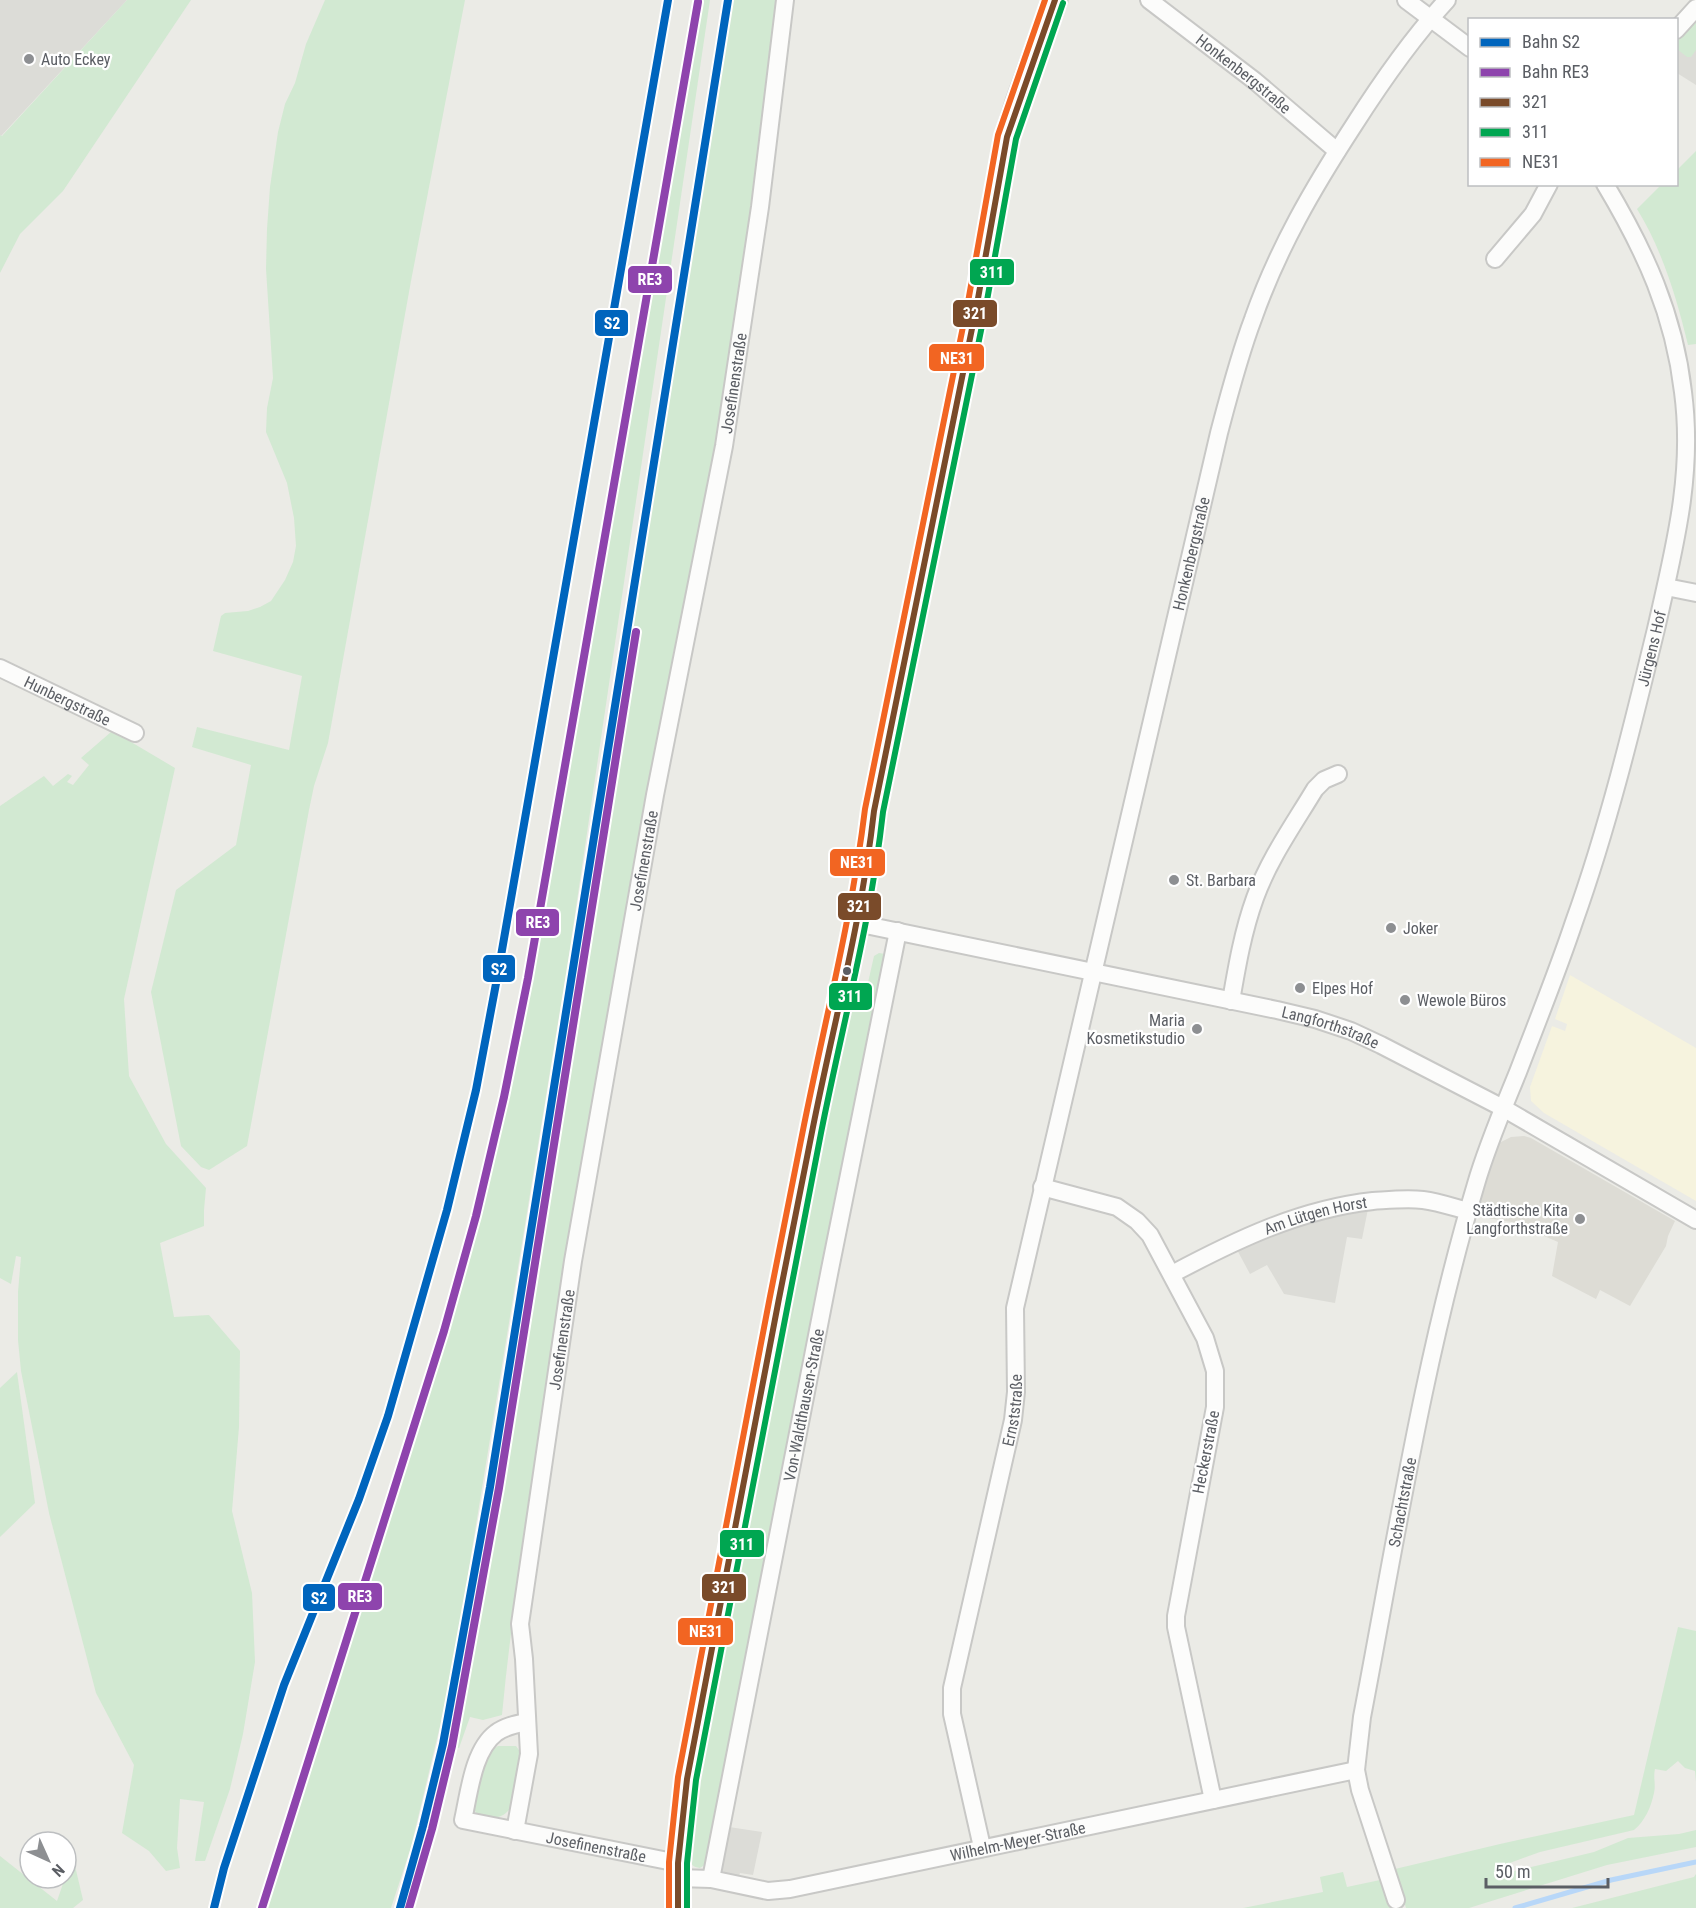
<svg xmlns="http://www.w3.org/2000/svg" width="1696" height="1908" viewBox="0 0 1696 1908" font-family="'Roboto Condensed',sans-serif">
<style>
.commercial{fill:#f6f3de}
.industrial{fill:#dcdcd7}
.education{fill:#dddcd5}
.green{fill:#d2e9d2}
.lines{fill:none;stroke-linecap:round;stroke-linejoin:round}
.stream{stroke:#b8d7f8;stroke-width:5}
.street-casing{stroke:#c8c8c6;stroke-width:20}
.secondary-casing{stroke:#c8c8c8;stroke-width:27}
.street{stroke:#fcfcfb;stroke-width:16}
.secondary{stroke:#fcfcfb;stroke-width:24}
.bus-1-casing{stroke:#fff;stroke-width:10}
.bus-2-casing{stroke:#fff;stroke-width:10}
.bus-3-casing{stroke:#fff;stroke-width:10}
.bus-1{stroke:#7a4b2a;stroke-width:6}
.bus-2{stroke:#00a651;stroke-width:6}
.bus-3{stroke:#f26522;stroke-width:6}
.rail-1-casing{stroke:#fff;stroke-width:12}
.rail-2-casing{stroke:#fff;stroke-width:12}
.rail-1{stroke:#0065bd;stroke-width:8}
.rail-2{stroke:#8e44ad;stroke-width:8}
.poi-dot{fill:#8d8f92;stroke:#fff;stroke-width:2}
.bus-dot{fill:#5b5e64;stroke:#fff;stroke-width:2}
.labels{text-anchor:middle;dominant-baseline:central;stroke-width:4.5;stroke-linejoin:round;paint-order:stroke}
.poi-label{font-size:16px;fill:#5b5e64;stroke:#fff;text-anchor:start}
.street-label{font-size:16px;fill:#5b5e64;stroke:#fff}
.line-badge{stroke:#fff;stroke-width:2}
.badge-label{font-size:16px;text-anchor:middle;font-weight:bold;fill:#fff}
</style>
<rect width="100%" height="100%" fill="#ebebe6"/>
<path class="commercial" d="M1570,975L1696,1048V1201L1544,1113L1531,1101L1530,1087L1552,1026L1565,1031L1567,1024L1555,1019Z"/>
<g class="industrial">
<path d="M0,0H127L1,136L0,135Z"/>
<path d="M1696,21V85L1677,73L1676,42Z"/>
<path d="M1368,1209L1362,1239L1347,1237L1335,1303L1284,1294L1267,1265L1250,1274L1236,1248L1307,1221Z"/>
<path d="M729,1827L762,1832L753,1875L740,1873L739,1876L725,1873L723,1871L722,1863Z"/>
</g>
<path class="education" d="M1524,1136L1531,1138L1675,1221L1668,1236L1666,1246L1630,1306L1600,1290L1596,1299L1552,1276L1558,1242L1512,1222L1475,1216L1499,1143L1511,1137Z"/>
<g class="green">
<path d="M127,0H191L63,191L20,234L0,273V135L2,136Z"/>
<path d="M325,0H465L411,281L328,743L314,786L309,810L247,1146L209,1170L201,1167L181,1146L151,992L176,890L236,845L251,765L192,747L197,727L289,750L302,676L213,651L221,616L225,613L248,611L260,607L271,601L285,580L293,562L296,546L294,518L287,483L266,432L267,408L273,378L266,269L267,229L270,187L278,132L285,104L295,83L306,44Z"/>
<path d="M697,0H710L569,955L460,1623L441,1722L428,1776L411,1847L391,1908H262L352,1622L405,1466L446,1338L486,1189L542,898L591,628Z"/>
<path d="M732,0H776L749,233L733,342L706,501L646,800L649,805L648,812L642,816L626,904L631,909L630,916L624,920C594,1098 563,1276 536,1454C524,1541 510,1628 502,1715L483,1720L470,1717L459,1748L454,1747L450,1761L447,1762L411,1908H406L425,1842L454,1722L481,1571Z"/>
<path d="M1696,21V50L1691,57H1687L1677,49V42Z"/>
<path d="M1696,151V344L1688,345C1677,299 1662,249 1637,209L1661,185L1676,184L1677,170Z"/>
<path d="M111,732L126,739L175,768L124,999L129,1076L166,1144L206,1188L204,1210V1226L160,1243L174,1317L209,1315L240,1351L239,1427L232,1511L252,1593L255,1662L243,1734L230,1789L205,1861H195L204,1802L180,1799L177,1848L180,1868L166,1871L149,1851L122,1833L134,1765L96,1693L49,1513L21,1371L18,1340V1292L21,1257L16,1256L11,1284L0,1278V806L44,776L53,786L68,774L72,776L67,782L73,785L89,765L81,758Z"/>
<path d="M879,953L885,954L706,1864L700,1868C693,1867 691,1865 689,1858L694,1793L848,1003L867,1006V1009L873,1010L875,998L865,996L874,956Z"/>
<path d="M17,1372L35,1503L0,1537V1388Z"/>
<path d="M1678,1627L1696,1631V1782L1695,1771L1685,1768L1678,1761L1666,1771L1655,1769C1653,1777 1656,1785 1654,1793C1651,1807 1645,1821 1634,1830L1540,1852L1507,1864L1510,1872L1594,1852L1628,1838L1679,1834L1696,1830V1847L1607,1865L1469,1908H1406L1402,1895L1404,1894L1395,1869L1500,1844L1634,1815Z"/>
<path d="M498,1746H516L521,1753V1758C518,1778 520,1817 492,1818C488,1818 482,1816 478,1816L472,1806C477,1787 480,1757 498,1746Z"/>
<path d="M72,1853L83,1900L73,1908H0V1856L57,1901L65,1878H66Z"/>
<path d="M1343,1872L1347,1887L1380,1880L1392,1908H1243L1323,1892L1320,1877Z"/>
<path d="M1696,1874V1908H1572L1694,1877Z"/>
</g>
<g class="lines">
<path class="stream" d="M1515,1908L1611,1880L1696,1862"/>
<defs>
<g id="street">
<path id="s1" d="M1149,0L1255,81L1337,151"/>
<path d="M1406,0L1470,48"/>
<path d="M1676,30L1696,8"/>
<path d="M1495,259L1533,214L1549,184"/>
<path d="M1666,587L1696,593"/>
<path id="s2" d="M0,668L135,733"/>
<path id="s3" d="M856,923L1277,1010L1315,1019L1351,1031L1381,1045L1503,1108L1696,1220"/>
<path d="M1231,1001C1237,966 1243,931 1255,898C1269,859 1294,824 1315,789L1324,780L1338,774"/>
<path d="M1042,1187L1117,1207L1137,1221L1150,1235L1205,1338L1215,1371V1407L1176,1616V1627L1213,1800"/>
<path id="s4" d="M1172,1274C1236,1240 1300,1209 1373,1201C1389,1200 1407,1198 1423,1200C1438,1202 1453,1207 1468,1211"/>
<path id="s5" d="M527,1722C517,1724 505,1726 496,1733C473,1750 469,1794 463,1820L678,1863"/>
<path id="s6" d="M515,1831L529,1754L524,1659L520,1624L573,1261L655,795L724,446L760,207L785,0"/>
<path id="s7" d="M982,1847L952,1714V1688L1013,1420L1016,1392L1015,1308L1219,433C1229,395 1239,356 1253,319C1278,248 1313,188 1354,125C1382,81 1412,38 1447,0"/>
<path id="s8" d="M678,1878L711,1879L768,1891L790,1889L1356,1770"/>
<path id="s9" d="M711,1879L830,1269L898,931"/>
<path id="s10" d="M1396,1900L1360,1790L1356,1770L1362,1717C1396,1539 1424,1358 1476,1184C1487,1146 1503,1109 1518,1072C1537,1022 1557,973 1574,922C1608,827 1632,728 1656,629C1674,549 1694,475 1683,392C1674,314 1645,251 1605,184"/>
</g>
<path id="secondary" d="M678,1908V1863L687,1779L813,1127L856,923L869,855L874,811L977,304L1007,137L1018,102L1055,0"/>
</defs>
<use href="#street" class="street-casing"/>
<use href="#secondary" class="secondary-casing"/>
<use href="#street" class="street"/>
<use href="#secondary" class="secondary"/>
<defs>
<path id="bus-1" d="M678,1908V1863L687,1779C729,1562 769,1344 813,1127C834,1022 862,918 874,811L977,304L1007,137L1055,0"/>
<path id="bus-2" d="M687,1908V1863L696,1780C738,1565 779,1349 821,1133C842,1026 871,921 883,812L986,306L1016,139L1063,3"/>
<path id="bus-3" d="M669,1908V1862L678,1777C720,1560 760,1342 804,1125C825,1020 852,916 865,809L968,302L998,135L1045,0"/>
</defs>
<use href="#bus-1" class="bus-1-casing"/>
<use href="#bus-2" class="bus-2-casing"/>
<use href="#bus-3" class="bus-3-casing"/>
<use href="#bus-1" class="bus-1"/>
<use href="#bus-2" class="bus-2"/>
<use href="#bus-3" class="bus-3"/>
<defs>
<g id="rail-1">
<path d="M214,1908L224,1868L284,1685L359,1499L388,1416L447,1210L476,1090L498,973L668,0"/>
<path d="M400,1908L423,1826L443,1744L490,1487L728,0"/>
</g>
<g id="rail-2">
<path d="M262,1908L444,1331L476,1216L504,1097L528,978L698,2"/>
<path d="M409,1908L432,1829L452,1746L499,1488L636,632"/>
</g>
</defs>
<use href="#rail-1" class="rail-1-casing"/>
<use href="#rail-2" class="rail-2-casing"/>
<use href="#rail-1" class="rail-1"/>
<use href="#rail-2" class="rail-2"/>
</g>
<g class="poi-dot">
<circle cx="29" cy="59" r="6"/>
<circle cx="1174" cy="880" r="6"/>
<circle cx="1391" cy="928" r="6"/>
<circle cx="1300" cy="988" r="6"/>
<circle cx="1405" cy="1000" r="6"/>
<circle cx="1197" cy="1029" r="6"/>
<circle cx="1580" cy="1219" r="6"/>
</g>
<circle class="bus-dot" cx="847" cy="971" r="5"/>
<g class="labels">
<g class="poi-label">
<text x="41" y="59">Auto Eckey</text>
<text x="1186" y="880">St. Barbara</text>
<text x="1403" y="928">Joker</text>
<text x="1312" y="988">Elpes Hof</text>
<text x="1417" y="1000">Wewole Büros</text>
<text x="1185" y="1020" text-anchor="end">Maria<tspan x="1185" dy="18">Kosmetikstudio</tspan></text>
<text x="1568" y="1210" text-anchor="end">Städtische Kita<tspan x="1568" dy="18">Langforthstraße</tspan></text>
</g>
<g class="street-label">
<text stroke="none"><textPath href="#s1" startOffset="120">Honkenbergstraße</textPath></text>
<text stroke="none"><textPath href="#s6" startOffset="1468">Josefinenstraße</textPath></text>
<text stroke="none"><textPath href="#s7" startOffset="1324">Honkenbergstraße</textPath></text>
<text stroke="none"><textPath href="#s10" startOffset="1299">Jürgens Hof</textPath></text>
<text stroke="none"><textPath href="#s2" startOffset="75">Hunbergstraße</textPath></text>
<text stroke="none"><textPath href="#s6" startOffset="982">Josefinenstraße</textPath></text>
<text stroke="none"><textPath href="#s3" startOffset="486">Langforthstraße</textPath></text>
<text stroke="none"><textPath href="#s4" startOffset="156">Am Lütgen Horst</textPath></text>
<text stroke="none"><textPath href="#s6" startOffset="496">Josefinenstraße</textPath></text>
<text stroke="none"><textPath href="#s9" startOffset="483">Von-Waldthausen-Straße</textPath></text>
<text stroke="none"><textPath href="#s7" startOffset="447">Ernststraße</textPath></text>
<text transform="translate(1206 1452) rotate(-79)">Heckerstraße</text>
<text stroke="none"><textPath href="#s10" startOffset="408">Schachtstraße</textPath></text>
<text stroke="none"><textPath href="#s8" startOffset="346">Wilhelm-Meyer-Straße</textPath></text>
<text stroke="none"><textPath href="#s5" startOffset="264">Josefinenstraße</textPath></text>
</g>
</g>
<g class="line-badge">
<rect x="969" y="258" width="46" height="28" rx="6" fill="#00a651"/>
<rect x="627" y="265" width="46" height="29" rx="6" fill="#8e44ad"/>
<rect x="952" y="299" width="46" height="29" rx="6" fill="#7a4b2a"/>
<rect x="594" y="309" width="35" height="28" rx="6" fill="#0065bd"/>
<rect x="928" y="343" width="57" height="29" rx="6" fill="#f26522"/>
<rect x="829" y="848" width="57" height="29" rx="6" fill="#f26522"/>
<rect x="837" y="892" width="45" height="29" rx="6" fill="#7a4b2a"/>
<rect x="515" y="908" width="45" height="29" rx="6" fill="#8e44ad"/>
<rect x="482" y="954" width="34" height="29" rx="6" fill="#0065bd"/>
<rect x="828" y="982" width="45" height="29" rx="6" fill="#00a651"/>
<rect x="719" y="1529" width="46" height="29" rx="6" fill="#00a651"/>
<rect x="701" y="1573" width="46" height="29" rx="6" fill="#7a4b2a"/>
<rect x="337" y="1582" width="46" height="29" rx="6" fill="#8e44ad"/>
<rect x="302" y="1583" width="34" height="29" rx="6" fill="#0065bd"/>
<rect x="677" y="1617" width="57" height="29" rx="6" fill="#f26522"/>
</g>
<g class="badge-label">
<text x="992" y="278">311</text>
<text x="650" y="285">RE3</text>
<text x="975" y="319">321</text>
<text x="612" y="329">S2</text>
<text x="957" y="364">NE31</text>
<text x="857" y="868">NE31</text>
<text x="859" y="912">321</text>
<text x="538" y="928">RE3</text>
<text x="499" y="975">S2</text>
<text x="850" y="1002">311</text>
<text x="742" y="1550">311</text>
<text x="724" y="1593">321</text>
<text x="360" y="1602">RE3</text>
<text x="319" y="1604">S2</text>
<text x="706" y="1637">NE31</text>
</g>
<rect x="1468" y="18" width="210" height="168" fill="#ffffff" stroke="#bdbfc1" stroke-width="1.5"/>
<rect x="1480" y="38" width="30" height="9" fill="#0065bd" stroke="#bdbfc1" stroke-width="1.5"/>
<text x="1522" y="48" font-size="18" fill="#5b5e64">Bahn S2</text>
<rect x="1480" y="68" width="30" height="9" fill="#8e44ad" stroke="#bdbfc1" stroke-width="1.5"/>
<text x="1522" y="78" font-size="18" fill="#5b5e64">Bahn RE3</text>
<rect x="1480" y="98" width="30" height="9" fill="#7a4b2a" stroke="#bdbfc1" stroke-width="1.5"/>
<text x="1522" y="108" font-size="18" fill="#5b5e64">321</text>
<rect x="1480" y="128" width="30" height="9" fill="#00a651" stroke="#bdbfc1" stroke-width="1.5"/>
<text x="1522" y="138" font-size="18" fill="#5b5e64">311</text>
<rect x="1480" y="158" width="30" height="9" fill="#f26522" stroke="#bdbfc1" stroke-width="1.5"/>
<text x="1522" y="168" font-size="18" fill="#5b5e64">NE31</text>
<g transform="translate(48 1860) rotate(135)"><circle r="28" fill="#ffffff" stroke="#bdbfc1" stroke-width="1.5"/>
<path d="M0-4.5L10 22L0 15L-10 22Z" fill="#8d8f92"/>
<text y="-9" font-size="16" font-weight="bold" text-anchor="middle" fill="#5b5e64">N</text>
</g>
<path d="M1486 1878v9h122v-9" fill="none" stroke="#5b5e64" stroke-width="3"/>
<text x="1495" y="1878" font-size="18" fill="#5b5e64" stroke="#ffffff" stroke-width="4.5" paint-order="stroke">50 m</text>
</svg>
